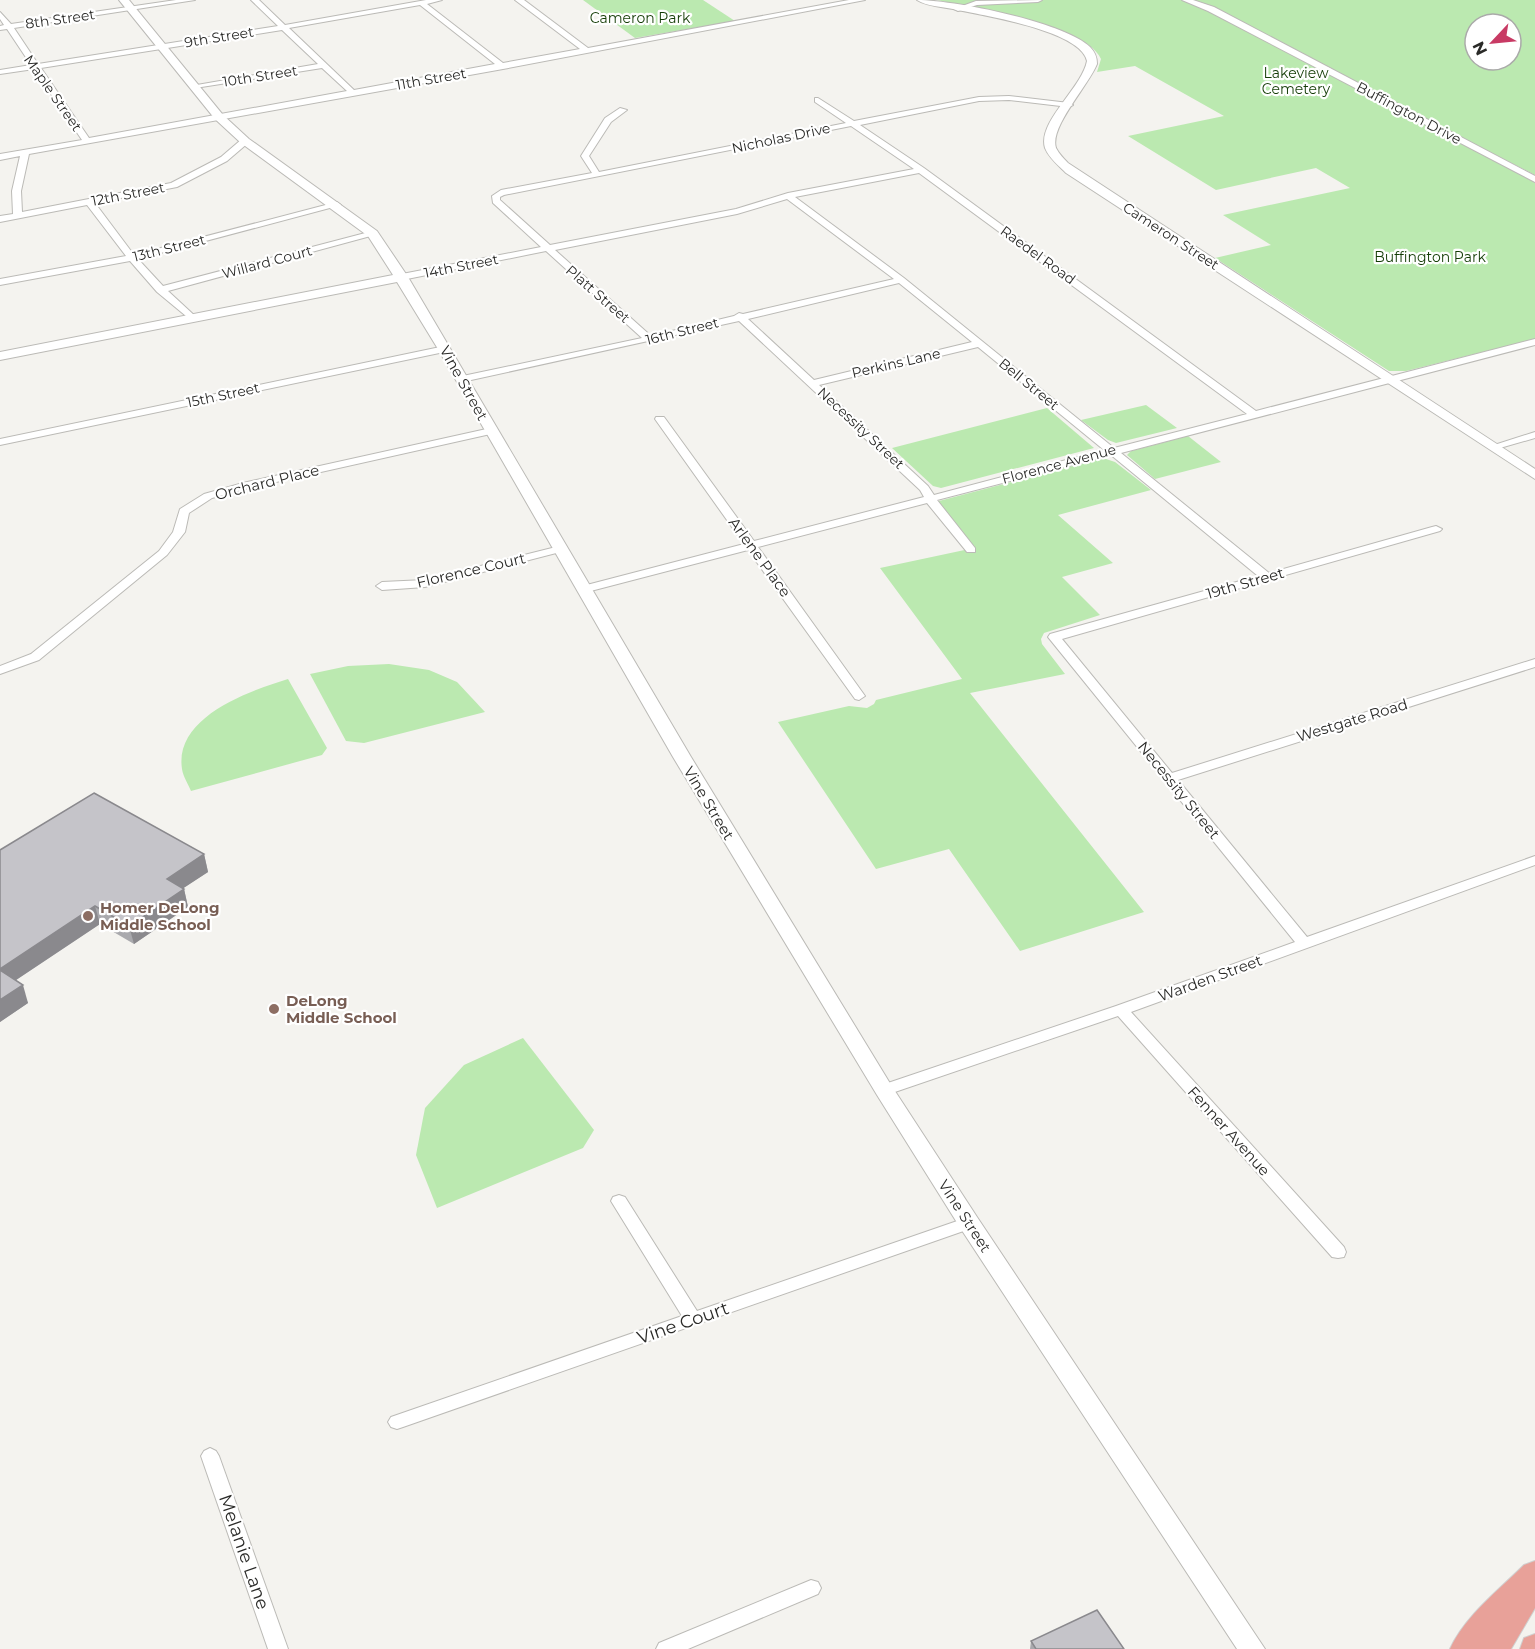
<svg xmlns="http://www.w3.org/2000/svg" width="1535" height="1649" viewBox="0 0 1535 1649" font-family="Montserrat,sans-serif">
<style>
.green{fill:#bbe9b0;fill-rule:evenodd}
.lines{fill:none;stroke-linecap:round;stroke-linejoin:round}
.street-casing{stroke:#bbbab6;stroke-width:2}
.secondary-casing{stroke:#bbbab6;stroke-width:2}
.primary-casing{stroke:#d0d0d0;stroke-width:2}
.street{fill:#fff;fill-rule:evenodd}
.secondary{fill:#fff;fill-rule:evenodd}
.primary{fill:#e8a199;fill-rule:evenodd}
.wall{fill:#a9a9ad}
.shaded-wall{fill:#8a898d}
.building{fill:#c5c4c9;stroke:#8a898d;stroke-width:1.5}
.education-dot{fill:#8d6e63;stroke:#fff;stroke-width:2}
.labels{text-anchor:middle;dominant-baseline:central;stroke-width:4.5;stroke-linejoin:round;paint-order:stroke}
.far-park-label{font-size:14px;fill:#133c05;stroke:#fff}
.far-street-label{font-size:14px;fill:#2a2a28;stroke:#fff}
.street-label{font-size:15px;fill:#2a2a28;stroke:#fff}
.education-label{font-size:15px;font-weight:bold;fill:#785e54;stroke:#fff;text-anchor:start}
.near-street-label{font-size:18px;fill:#2a2a28;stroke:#fff}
</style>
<rect width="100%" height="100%" fill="#f4f3ef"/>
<g class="green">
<path d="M583,0H703L735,21L635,38Z"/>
<path d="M937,0H1535V175L1451,132L1535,183V339L1406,371H1389L1215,258L1271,245L1223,215L1350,188L1316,168L1216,190L1128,136L1224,116L1135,66L1097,72L1101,59C1085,24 975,9 937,0ZM1475,24H1511V60H1475Z"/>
<path d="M1146,405L1177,428L1116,443L1108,440L1081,420Z"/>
<path d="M1047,408L1094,448L941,488L933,486L892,448Z"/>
<path d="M1188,436L1221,462L1155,479L1127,455L1131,451Z"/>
<path d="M1103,458L1115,462L1151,490L1058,515L1113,563L1062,577L1100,615L1044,633L1041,639L1042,644L1065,674L970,693L1144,912L1020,951L949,849L876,869L778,722L849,706L867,708L874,704L876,700L962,679L880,568L974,548L939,504V501Z"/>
<path d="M389,664L429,670L457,682L485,712L364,743L346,741L310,674L348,666Z"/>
<path d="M288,679L327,748L322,755L191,791C188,784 183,776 182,769C174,717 249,691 288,679Z"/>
<path d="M523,1038L594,1130L583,1148L437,1208L416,1155L425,1108L464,1065Z"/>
</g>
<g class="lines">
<defs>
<g id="street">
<path d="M176,0H195L14,28L38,64L278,26L251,0H259L285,25L426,0H442L427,4L503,63L580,49L515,0H524L588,48L849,0H865L503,69L29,154L21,191L22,212L171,183L221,157L242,139H248V143L227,161L177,187L95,203L134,255L337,202L341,205L138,259L163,286L373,231L378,234L168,291L195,316L197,318L192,321L157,292L130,261L0,285V279L126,256L87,205L0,222V216L13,214L12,191L20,156L0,160V154L82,140L34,69L0,74V70L31,65L7,29L0,30V26L4,25L0,19V12L11,24ZM420,5L495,64L354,90L289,28ZM282,30L318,64L191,86L195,88L322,68L347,91L89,138L41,68Z"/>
<path d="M1042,0L1038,2L977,5L958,11L954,9L976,1Z"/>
<path d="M1182,0H1193L1214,7L1535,176V182L1208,11Z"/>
<path d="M1009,96L1069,103L1073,105L1069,107L1009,100L979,101L860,125L924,168L1256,411L1535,339V345L1121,453L1269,573L1432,527L1436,526L1442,529L1440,531L1062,639L1172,773L1535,659V667L1178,780L1307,937L1535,856V865L1131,1012L1344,1247L1346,1252L1344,1257L1338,1258L1332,1257L1118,1016L889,1094H879L876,1090L879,1086L1116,1006L1295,942L1048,637L1050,634L1258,576L1111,455L937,500L975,548V552H967L927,503L758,547L865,696L859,700L855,699L748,550L583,593L577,589L579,587L744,544L655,419L656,417H664L754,541L924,497L920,490L739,321L462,382L458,381V377L642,338L546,251L402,280L397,277L402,274L541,247L493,203L492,196L501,190L592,173L581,156L605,118L620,108L627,110L611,122L589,156L599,172L846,123L815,102V98H818L854,121L979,97ZM851,126L914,169L788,193L736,209L550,245L500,200V197L504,195ZM919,173L1247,414L1114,448L904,278L795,197ZM787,199L894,279L743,314L739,313L734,316L651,336L555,250L737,214ZM899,283L972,342L814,380L748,319ZM978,347L1104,450L934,495L928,486L819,385Z"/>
<path d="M445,346L450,349L449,351L0,445V439Z"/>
<path d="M491,428L495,429V433L245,489L212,498L189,513L185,532L167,555L39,660L0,674V666L31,654L159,551L173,532L180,509L204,494L243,483Z"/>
<path d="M1535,432V438L1493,450L1488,447Z"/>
<path d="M560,546L566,549L564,551L425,587L382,590L376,586L382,582L425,580Z"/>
<path d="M619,1195L625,1197L697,1311L963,1219L969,1217L975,1219L977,1223L975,1227L403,1427L397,1429L391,1427L388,1422L391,1417L682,1316L611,1201L613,1197Z"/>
<path d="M210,1448L216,1451L219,1456L288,1649H268L201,1456L204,1451Z"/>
<path d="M811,1580L818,1582L821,1588L818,1594L688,1649H656L659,1643Z"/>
</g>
<g id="secondary">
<path d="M119,0H129L223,115L249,139L377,231L408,277L691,757L891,1085L977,1217L1265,1649H1237L961,1229L877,1095L673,757L438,349L397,282L0,360V352L393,275L368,236L241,143L215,119Z"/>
<path d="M917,0C954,0 1064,22 1090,47C1095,52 1097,57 1097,64C1089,85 1049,127 1056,148C1059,154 1064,159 1068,163L1535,469V479L1066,173C1059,166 1049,158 1045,148C1037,122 1082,88 1087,61C1081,30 980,15 953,9C942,7 926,6 917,0Z"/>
</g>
<g id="primary">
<path d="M1535,1561V1608L1511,1649H1450C1465,1616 1499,1590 1524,1565Z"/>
<path d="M1535,1634V1649H1520L1524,1638Z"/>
</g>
</defs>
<use href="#street" class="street-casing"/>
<use href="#secondary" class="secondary-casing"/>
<use href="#primary" class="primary-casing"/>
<use href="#street" class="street"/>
<use href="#secondary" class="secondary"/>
<use href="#primary" class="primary"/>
</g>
<g class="wall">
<path d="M0,850L204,854L208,872L183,888L184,889L188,907L134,944L100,924L16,980L28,1003L0,1022Z"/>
<path d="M1031,1641L1124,1649H1030Z"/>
</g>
<g class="shaded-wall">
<path d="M204,854L208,872L170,897L167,879Z"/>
<path d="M184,889L188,907L134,944L129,926Z"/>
<path d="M95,906L100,924L4,988L0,974V969Z"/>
<path d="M23,985L28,1003L0,1022V1000Z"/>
</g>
<g class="building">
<path d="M94,793L204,854L167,879L184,889L129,926L95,906L0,969V850Z"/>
<path d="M0,970L23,985L0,1000Z"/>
<path d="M1097,1610L1124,1649H1036L1031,1641Z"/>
</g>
<g class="education-dot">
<circle cx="88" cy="916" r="6"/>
<circle cx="274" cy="1009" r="6"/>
</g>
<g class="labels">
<g class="far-park-label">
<text x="640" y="18">Cameron Park</text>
<text x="1296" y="73">Lakeview<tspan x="1296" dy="16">Cemetery</tspan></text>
<text x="1430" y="257">Buffington Park</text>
</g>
<g class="far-street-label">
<text transform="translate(60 19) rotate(-8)">8th Street</text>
<text transform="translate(219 37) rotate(-9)">9th Street</text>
<text transform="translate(260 76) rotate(-9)">10th Street</text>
<text transform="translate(431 79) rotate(-10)">11th Street</text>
<text transform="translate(53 93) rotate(55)">Maple Street</text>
<text transform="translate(1409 113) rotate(28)">Buffington Drive</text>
<text transform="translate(781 138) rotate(-12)">Nicholas Drive</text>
<text transform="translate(128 194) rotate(-11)">12th Street</text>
<text transform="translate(1171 236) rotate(33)">Cameron Street</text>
<text transform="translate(169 248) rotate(-14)">13th Street</text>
<text transform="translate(1038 255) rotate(36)">Raedel Road</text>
<text transform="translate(267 262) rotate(-15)">Willard Court</text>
<text transform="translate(461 266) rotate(-11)">14th Street</text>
<text transform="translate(598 294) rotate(41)">Platt Street</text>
<text transform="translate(682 331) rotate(-14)">16th Street</text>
<text transform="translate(896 363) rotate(-13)">Perkins Lane</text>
<text transform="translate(1029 384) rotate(39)">Bell Street</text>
<text transform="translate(223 395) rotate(-12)">15th Street</text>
<text transform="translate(861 428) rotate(43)">Necessity Street</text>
<text transform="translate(1059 464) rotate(-15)">Florence Avenue</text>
</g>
<g class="street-label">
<text transform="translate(464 383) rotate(61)">Vine Street</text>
<text transform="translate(267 482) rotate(-14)">Orchard Place</text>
<text transform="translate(760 557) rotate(54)">Arlene Place</text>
<text transform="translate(471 570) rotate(-13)">Florence Court</text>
<text transform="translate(1245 583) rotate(-16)">19th Street</text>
<text transform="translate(1352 720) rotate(-17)">Westgate Road</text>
<text transform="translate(1179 790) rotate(51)">Necessity Street</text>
<text transform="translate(709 803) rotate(59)">Vine Street</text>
<text transform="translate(1210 978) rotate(-20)">Warden Street</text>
<text transform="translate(1229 1131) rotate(48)">Fenner Avenue</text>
<text transform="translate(965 1216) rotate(57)">Vine Street</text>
</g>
<g class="education-label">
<text x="100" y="907">Homer DeLong<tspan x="100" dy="17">Middle School</tspan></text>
<text x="286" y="1000">DeLong<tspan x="286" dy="17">Middle School</tspan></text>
</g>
<g class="near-street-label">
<text transform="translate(683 1323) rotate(-19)">Vine Court</text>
<text transform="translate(244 1552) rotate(71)">Melanie Lane</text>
</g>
</g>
<g transform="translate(1493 42) rotate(244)"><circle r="28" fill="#ffffff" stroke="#aaaaa9" stroke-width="1.5"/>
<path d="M0-4.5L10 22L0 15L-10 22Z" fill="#c83a64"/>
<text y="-9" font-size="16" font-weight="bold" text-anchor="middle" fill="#2a2a28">N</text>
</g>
</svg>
